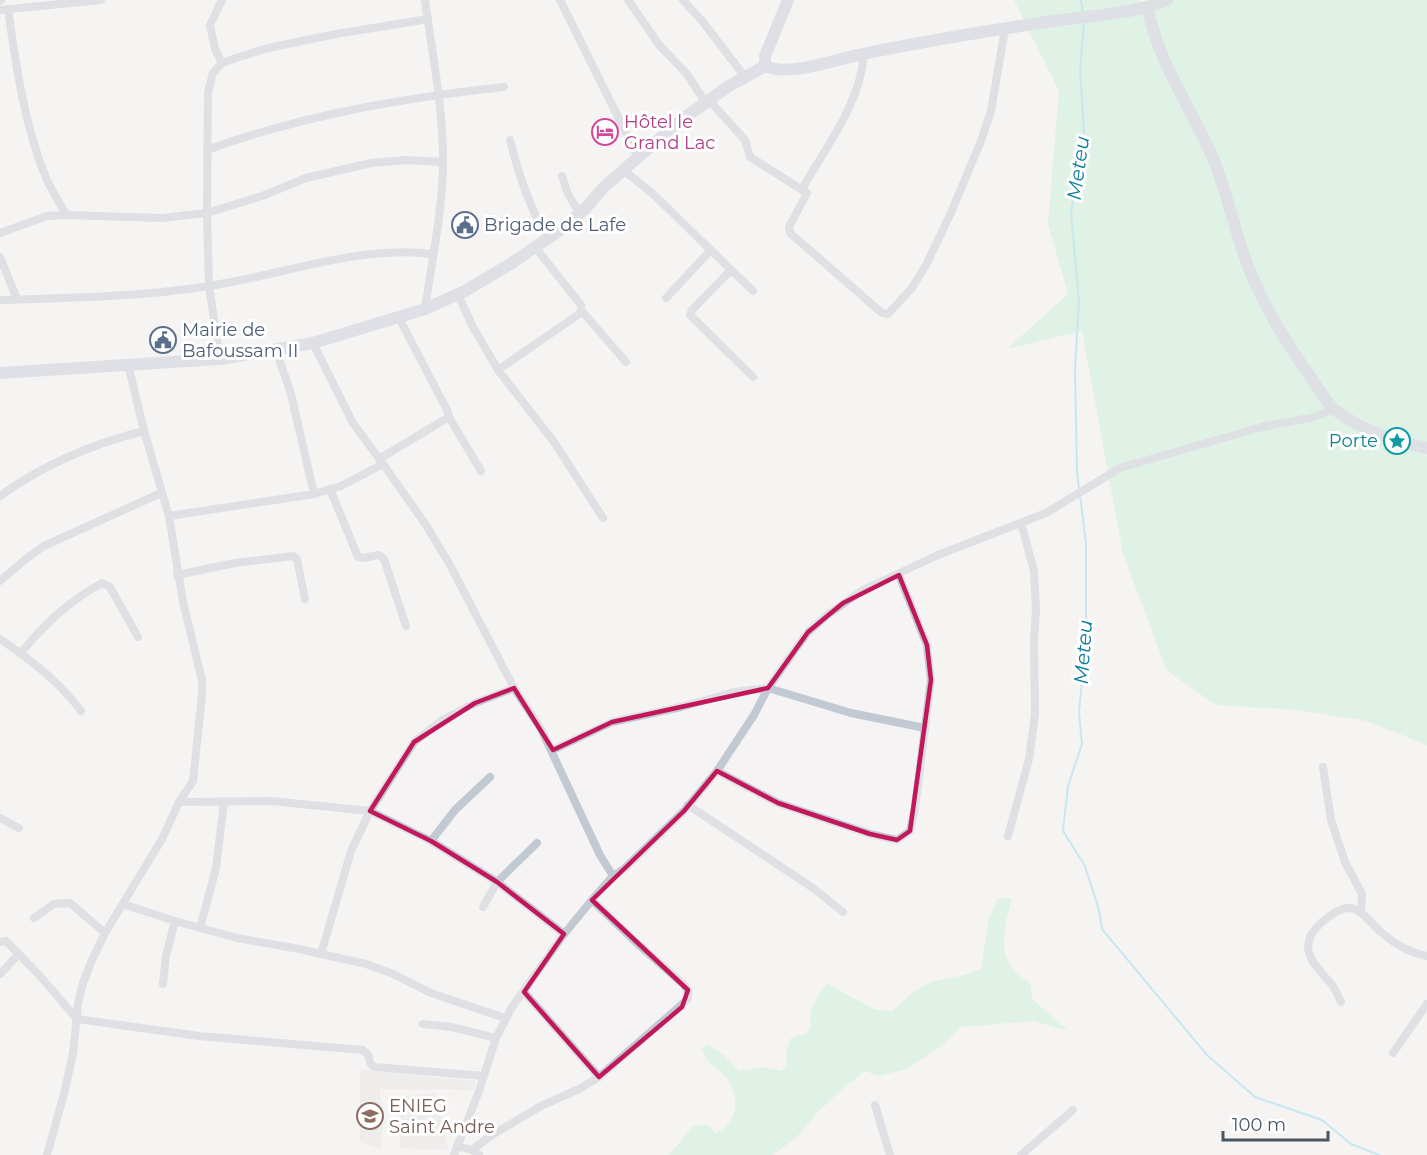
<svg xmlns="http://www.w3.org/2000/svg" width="1427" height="1155" viewBox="0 0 1427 1155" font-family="Montserrat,sans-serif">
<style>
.education{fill:#e6e4e5}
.green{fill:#c3f1d5}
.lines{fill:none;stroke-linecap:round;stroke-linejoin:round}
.stream{stroke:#90daee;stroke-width:2}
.street{stroke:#c1cad2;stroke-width:8}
.secondary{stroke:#c1cbd6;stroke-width:12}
.marked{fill:none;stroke:#c2185b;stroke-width:4.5;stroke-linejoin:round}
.labels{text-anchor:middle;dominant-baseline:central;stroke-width:6;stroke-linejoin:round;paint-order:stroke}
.hotel-label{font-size:18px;fill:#b23c85;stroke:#fff;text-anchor:start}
.service-label{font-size:18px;fill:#4e5e75;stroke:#fff;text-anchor:start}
.culture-label{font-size:18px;fill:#0d838f;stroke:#fff;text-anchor:end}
.education-label{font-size:18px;fill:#785e54;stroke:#fff;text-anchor:start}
.water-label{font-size:20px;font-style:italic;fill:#0c7c9b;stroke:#fff}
</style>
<rect width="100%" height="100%" fill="#f5f3f3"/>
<g class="education">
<path d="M360,1070L475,1081L474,1090L380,1089L382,1149L360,1142Z"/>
<path d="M435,1093L448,1150L400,1148L399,1097Z"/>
</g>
<g class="green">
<path d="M1014,0H1140L1144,9L1176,0H1427V745L1367,721L1298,710L1216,705L1167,671L1123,554L1082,331L1007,349L1068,294L1048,224L1059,91Z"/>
<path d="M998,898H1012C1007,918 998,946 1010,965C1015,972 1025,979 1031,985L1032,999L1069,1031L1033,1021L960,1027L942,1046L906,1069L879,1076L865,1071L843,1088L818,1112L796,1138L772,1155H669L694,1125L710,1126L715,1133C739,1124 741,1097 726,1077C717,1066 706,1065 702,1049L708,1044L725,1056L739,1071L764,1067L781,1071L787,1066L786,1053L791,1038L806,1034L811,1026C807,1012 817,995 827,984L876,1010L893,1011C905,999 918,986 935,981C951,977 966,976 981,969L989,918Z"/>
</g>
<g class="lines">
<g class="stream">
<path d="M1081,0L1083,14"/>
<path d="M1079,489L1077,472L1075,369L1079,301L1071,213L1084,132L1080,69L1084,23"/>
<path d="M1080,495L1086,543V640L1079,712L1082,744L1068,786L1063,831L1085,866L1099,910L1102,929L1207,1055L1255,1097L1322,1120L1351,1144L1379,1155"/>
</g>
<g class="street">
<path d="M222,0L210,25L215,49L222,63"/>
<path d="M560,0L638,157"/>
<path d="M628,0L660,46L687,74L705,102"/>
<path d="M683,0L703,22L745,77"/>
<path d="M0,1L1,0"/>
<path d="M8,9C16,65 24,124 46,178C52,191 60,203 66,215"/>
<path d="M0,10L101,0"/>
<path d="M709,100L745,140L750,157L807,193L789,227L790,233L882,313L888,314L912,288L926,265L950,215L981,141L991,111L1005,29"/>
<path d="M510,140C519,175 529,207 548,238"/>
<path d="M207,150C303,115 403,98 504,87"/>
<path d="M623,170L652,193L753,291"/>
<path d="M562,176L568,194L580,214"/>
<path d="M802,189C826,147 861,103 864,53"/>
<path d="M0,233L47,216L66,215L161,218L207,213L262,196L306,178L371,163L406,160L443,162"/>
<path d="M535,247L581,305V310L626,362"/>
<path d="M0,257L17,299"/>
<path d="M731,270L692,310L690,315L753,377"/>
<path d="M458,295L473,327L498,370L554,442L603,518"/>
<path d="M666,298L710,251"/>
<path d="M0,300C69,298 140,297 209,286C283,275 357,245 433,254"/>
<path d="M425,309C432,260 443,209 443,159C443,106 432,53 425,0"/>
<path d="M276,350L291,394L314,494"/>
<path d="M220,359L209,286L207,213L208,92L213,73L222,63L236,58L268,48L336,34L428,19"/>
<path d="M498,370L579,314L581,310"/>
<path d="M449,417L481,471"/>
<path d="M379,459L449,417L448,412L399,318"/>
<path d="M383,464L426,525L450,565L514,688L541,729L600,855L613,876"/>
<path d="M330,489L358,557L363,558L379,555L384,559L406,626"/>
<path d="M0,496C43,465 92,444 144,431"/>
<path d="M169,516L314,494L341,486L383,464L353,423L313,343"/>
<path d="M177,575L235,563L293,556L297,559L305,599"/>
<path d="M0,581L27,558L44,546L161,493"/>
<path d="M0,639C30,659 60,682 81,711"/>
<path d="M21,653C44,624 69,601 102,583L110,587L138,637"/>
<path d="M553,750L612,722L681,707L734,692L768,688L851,713L925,728"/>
<path d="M1323,767L1331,820L1345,862L1362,894L1361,912"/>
<path d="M717,771L778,803L870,834L897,840L910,831L915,808L931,680L927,645L899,575"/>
<path d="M179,802L271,801L370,811L431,841L497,882L564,934"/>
<path d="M688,805L813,888L843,912"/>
<path d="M0,818L19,828"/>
<path d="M1008,836L1029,759L1035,714L1034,639L1036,610L1034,571L1021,523"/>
<path d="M431,841L455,810L490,777"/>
<path d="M123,904L175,921L237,938L299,949L366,964L391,973L431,993L505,1018"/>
<path d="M483,907L497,882L537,843"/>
<path d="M34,918L54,904L70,903L105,933"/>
<path d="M200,928L216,868L224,802"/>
<path d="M0,942L6,941L40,976L77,1019L199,1036L363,1050L369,1056L370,1063L374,1067L484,1076"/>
<path d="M321,954L351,851L370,811L414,742L444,719L475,703L514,688"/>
<path d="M0,974L19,954"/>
<path d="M163,984L166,956L175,921"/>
<path d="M524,992L599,1077"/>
<path d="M1341,1002C1338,996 1336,990 1332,985C1315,965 1294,947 1321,923C1328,917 1340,907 1349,908C1363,909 1372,925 1382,933C1396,945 1410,953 1427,956"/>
<path d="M423,1024L451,1027L496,1038"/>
<path d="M1393,1053L1427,1004"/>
<path d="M875,1105L890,1155"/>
<path d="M457,1146L472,1150L479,1155"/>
<path d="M472,1150L492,1135L541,1106L579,1089L599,1077L688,999V990L683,984L640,946L592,900"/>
<path d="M47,1155L65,1090L73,1053L78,1004L82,986L92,960L105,933L162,839L179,802L193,781L202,695V680L183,602L169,516L144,431L128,364"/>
<path d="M454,1155L479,1091L496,1038L512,1007L564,934L592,900L613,876L625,868L684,811L717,771L754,715L768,688L794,651L808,632L827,615L863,590L938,555L1046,513L1120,468L1262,427L1314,417L1333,409"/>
<path d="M1021,1155L1073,1110"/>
</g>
<g class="secondary">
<path d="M1147,8C1152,27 1158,46 1166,64C1181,96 1199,126 1213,158C1225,188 1232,218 1242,249C1257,297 1287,344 1316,385C1322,393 1327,404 1335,410C1362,430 1395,442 1427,448"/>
<path d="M765,66C789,77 833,60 858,55C925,41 993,30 1060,20C1096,15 1133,14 1167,0"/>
<path d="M765,66V56L788,0"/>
<path d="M0,373L220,359L313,343L425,309L465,291L512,263L563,228L585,209L604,187L681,120L729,86L765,66"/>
</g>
</g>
<path d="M0 0H1427V1155H0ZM899,575L927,645L931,680L910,831L897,840L870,834L778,803L717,771L684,811L592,900L688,990L682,1007L599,1077L524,992L564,934L497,882L431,841L370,811L414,742L475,703L514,688L553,750L612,722L768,688L808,632L843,603Z" fill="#f5f3f3" fill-opacity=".55" fill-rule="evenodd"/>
<path class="marked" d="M899,575L927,645L931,680L910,831L897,840L870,834L778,803L717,771L684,811L592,900L688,990L682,1007L599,1077L524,992L564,934L497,882L431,841L370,811L414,742L475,703L514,688L553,750L612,722L768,688L808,632L843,603Z"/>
<defs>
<symbol id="hotel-ring" viewBox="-11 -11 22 22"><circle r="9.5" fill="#fff" stroke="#d1479c" stroke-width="1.5"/><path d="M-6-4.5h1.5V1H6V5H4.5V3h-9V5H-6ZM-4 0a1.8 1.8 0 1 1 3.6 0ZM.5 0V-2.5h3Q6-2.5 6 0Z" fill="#d1479c"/></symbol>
<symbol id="civic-ring" viewBox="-11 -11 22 22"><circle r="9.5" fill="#fff" stroke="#5c6f8a" stroke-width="1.5"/><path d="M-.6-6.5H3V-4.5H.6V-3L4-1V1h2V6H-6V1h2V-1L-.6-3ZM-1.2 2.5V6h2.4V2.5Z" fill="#5c6f8a"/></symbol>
<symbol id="sight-ring" viewBox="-11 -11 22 22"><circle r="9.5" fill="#fff" stroke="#0f9aa8" stroke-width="1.5"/><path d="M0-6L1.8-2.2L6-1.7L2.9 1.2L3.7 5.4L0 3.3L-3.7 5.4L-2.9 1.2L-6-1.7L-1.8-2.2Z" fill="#0f9aa8"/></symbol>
<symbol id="university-ring" viewBox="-11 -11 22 22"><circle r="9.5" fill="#fff" stroke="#8d6e63" stroke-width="1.5"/><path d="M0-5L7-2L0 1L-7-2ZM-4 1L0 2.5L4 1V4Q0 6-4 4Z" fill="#8d6e63"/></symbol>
</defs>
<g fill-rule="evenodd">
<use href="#hotel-ring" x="590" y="117" width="30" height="30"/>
<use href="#civic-ring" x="450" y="210" width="30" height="30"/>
<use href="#civic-ring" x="148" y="325" width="30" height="30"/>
<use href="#sight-ring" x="1382" y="426" width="30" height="30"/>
<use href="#university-ring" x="355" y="1101" width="30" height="30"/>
</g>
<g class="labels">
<g class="hotel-label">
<text x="624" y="122">Hôtel le<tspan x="624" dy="21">Grand Lac</tspan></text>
</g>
<g class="service-label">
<text x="484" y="225">Brigade de Lafe</text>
<text x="182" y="330">Mairie de<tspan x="182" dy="21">Bafoussam II</tspan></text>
</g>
<g class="culture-label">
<text x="1378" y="441">Porte</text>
</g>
<g class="education-label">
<text x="389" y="1106">ENIEG<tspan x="389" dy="21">Saint Andre</tspan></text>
</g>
<g class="water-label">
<text transform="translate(1078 168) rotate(-82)">Meteu</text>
<text transform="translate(1083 652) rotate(-86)">Meteu</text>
</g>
</g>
<path d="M1223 1131v9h105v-9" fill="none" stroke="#4a5661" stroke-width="3"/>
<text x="1232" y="1131" font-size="18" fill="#4a5661" stroke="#ffffff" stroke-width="4.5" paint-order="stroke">100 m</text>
</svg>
